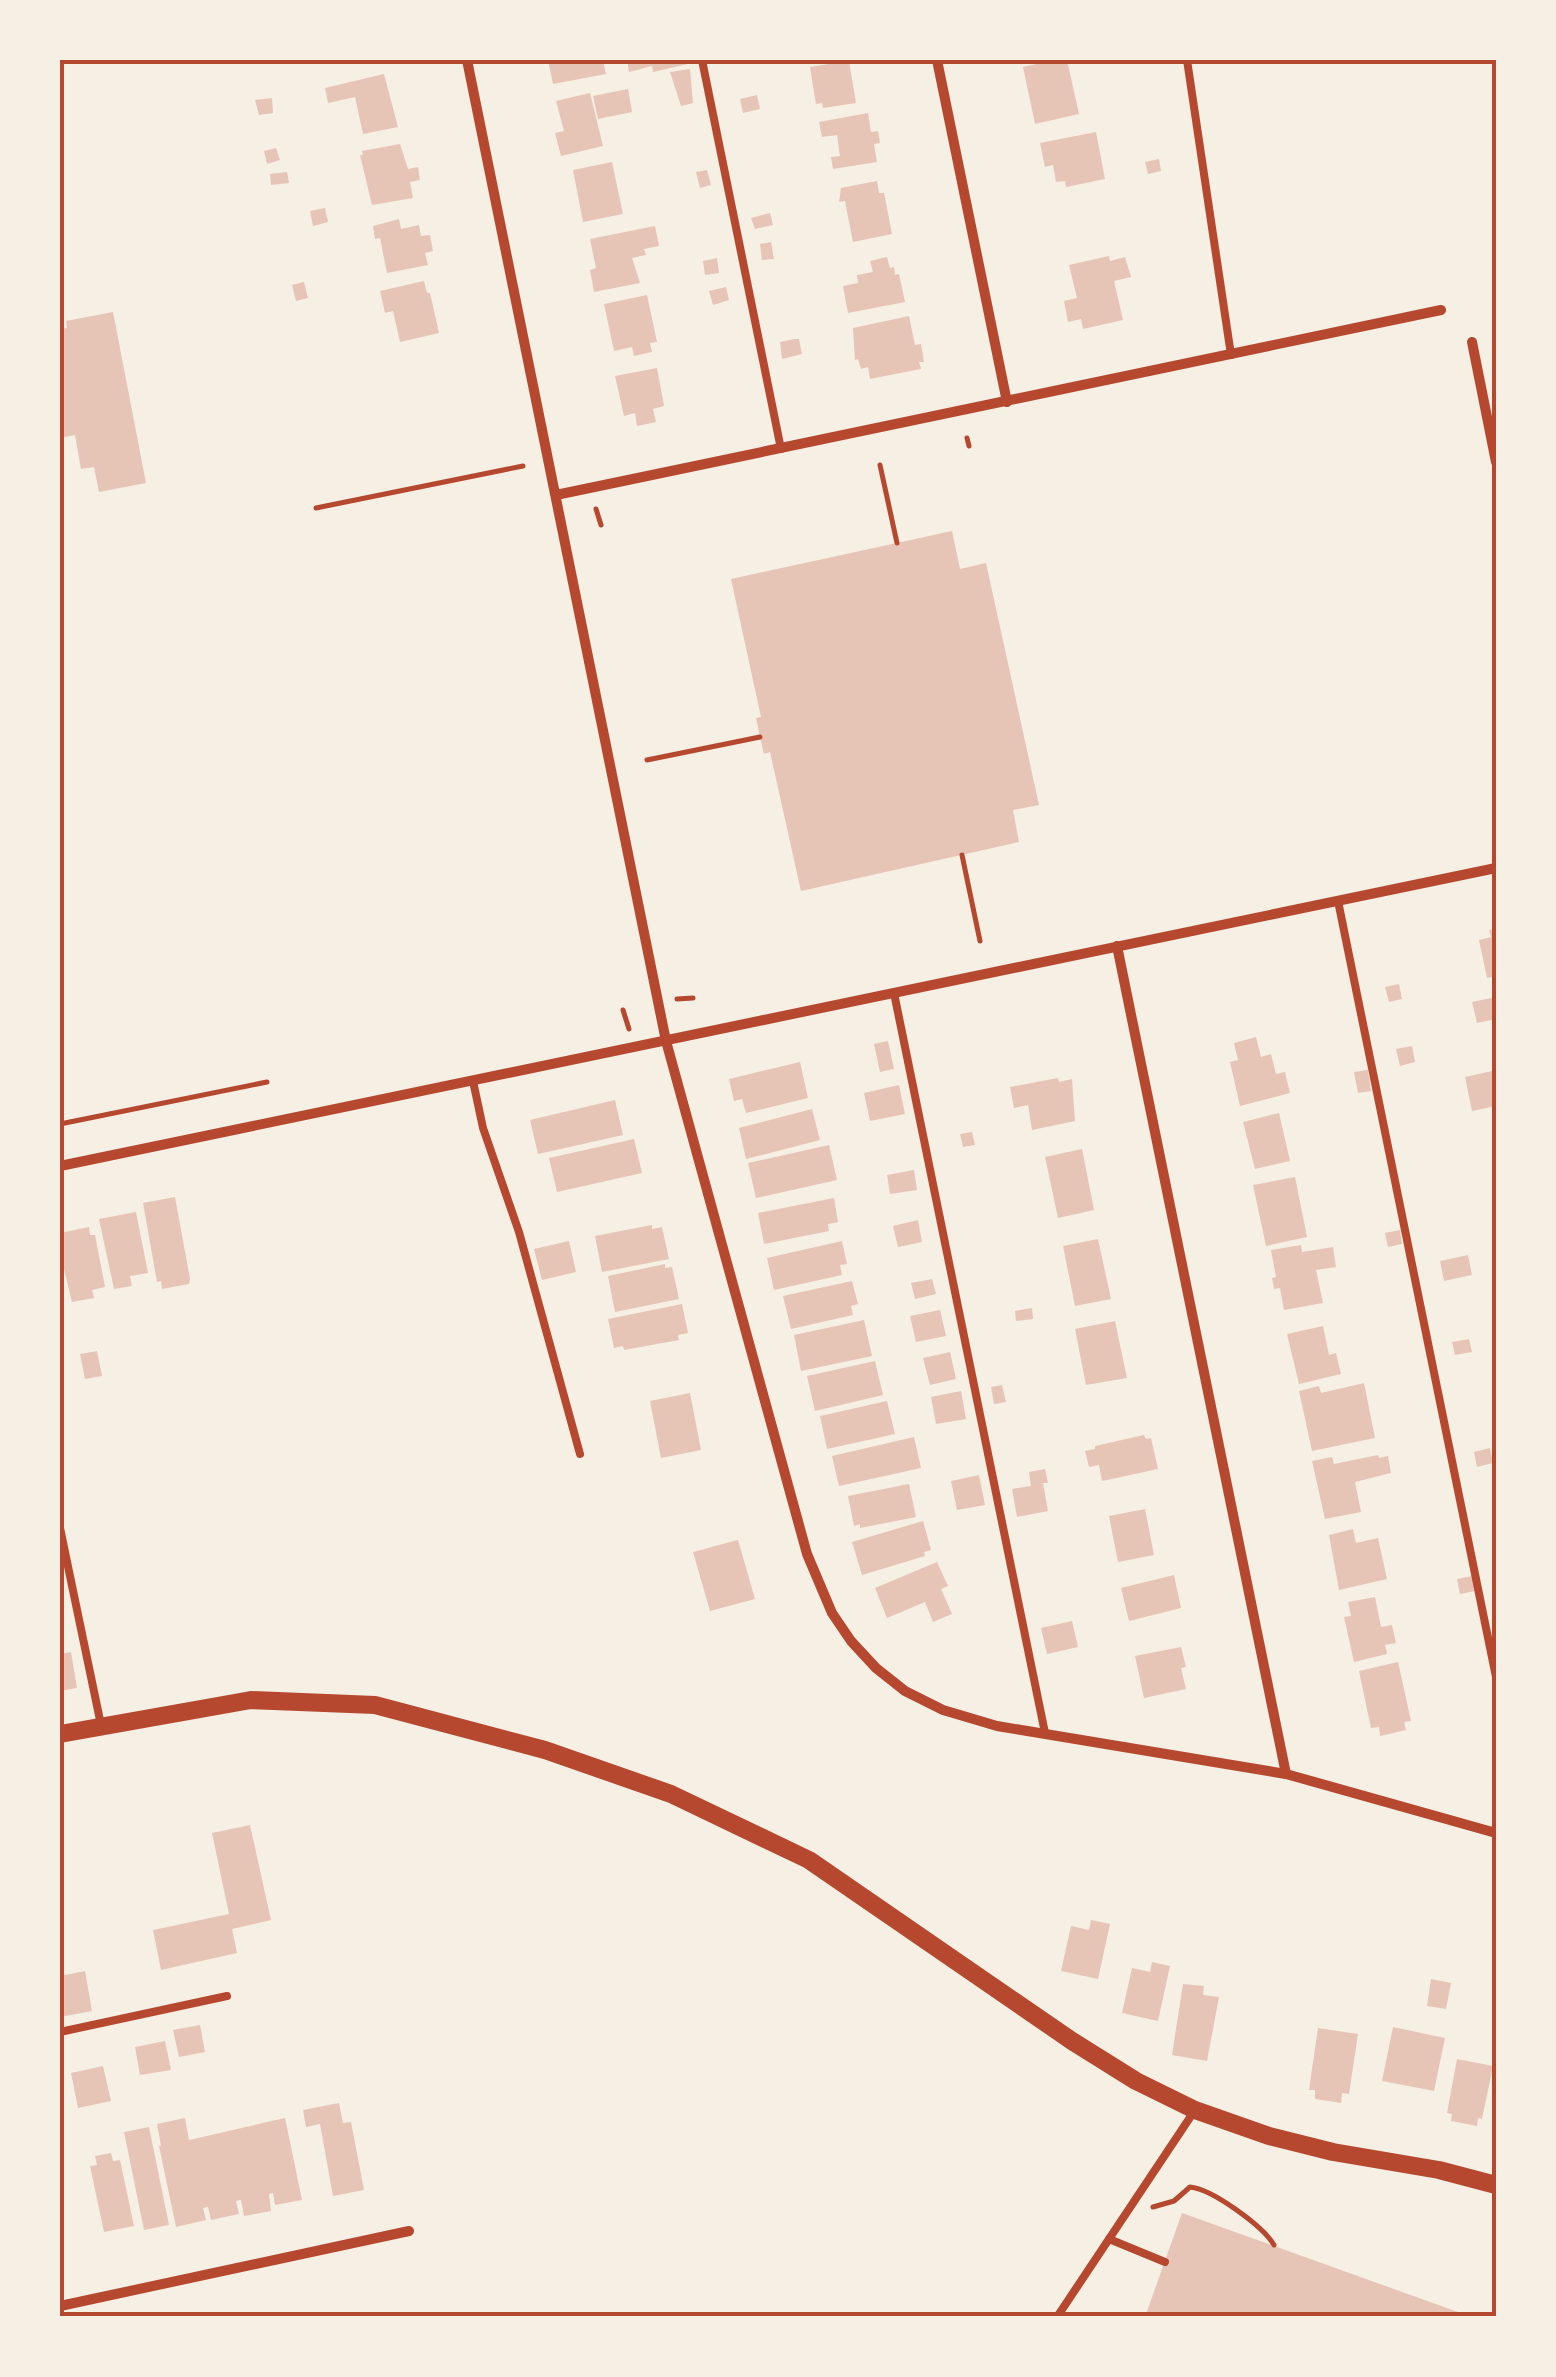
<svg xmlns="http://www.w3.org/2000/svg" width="1556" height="2377" viewBox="0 0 1556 2377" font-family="'PT Sans Narrow',sans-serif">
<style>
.building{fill:#e6c5b7}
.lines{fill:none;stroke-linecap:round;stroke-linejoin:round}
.path{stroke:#b5482f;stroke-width:5}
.service{stroke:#b5482f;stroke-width:8}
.minor{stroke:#b5482f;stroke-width:10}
.tertiary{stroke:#b5482f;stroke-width:18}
.neatline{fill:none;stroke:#b5482f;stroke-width:4}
</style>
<rect width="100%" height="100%" fill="#f6efe4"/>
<g class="building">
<path d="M548,60H603L606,74L553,84Z"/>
<path d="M627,60H691L692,63L653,72L652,66L629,72Z"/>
<path d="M1055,60H1067L1079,114L1035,124L1023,67Z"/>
<path d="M849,61L856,103L823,108L822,103L816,104L810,67Z"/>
<path d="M690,69L693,103L681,106L670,72Z"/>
<path d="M384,74L398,127L363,134L355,97L328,103L325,88Z"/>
<path d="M628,89L632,112L598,119L593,96Z"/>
<path d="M590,93L603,146L561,156L555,133L564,131L556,101Z"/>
<path d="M757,95L760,109L743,113L740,99Z"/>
<path d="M272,98L273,113L259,115L255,100Z"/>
<path d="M868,113L871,132L878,131L880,143L874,144L877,162L833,169L831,157L840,156L837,135L822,137L819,122Z"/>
<path d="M1096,132L1105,179L1066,187L1065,181L1056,182L1053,165L1045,167L1040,143Z"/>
<path d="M400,144L408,169L418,167L420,180L410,182L413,198L372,205L360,155H363L362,151Z"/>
<path d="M276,148L280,160L267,164L264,151Z"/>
<path d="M1159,159L1161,171L1148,174L1145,162Z"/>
<path d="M612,162L623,214L583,222L573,170Z"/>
<path d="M707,170L711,185L700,188L696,172Z"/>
<path d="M287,172L289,183L271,185L270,174Z"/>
<path d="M877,181L879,193H884L892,234L853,242L845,201L839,202L841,188Z"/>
<path d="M325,208L328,222L313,226L310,211Z"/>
<path d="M770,213L773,225L755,229L751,218Z"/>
<path d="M399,219L401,229L419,225L421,236L430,235L433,251L425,253L428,265L387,273L380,238L375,239L373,226Z"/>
<path d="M655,226L659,246L644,249L646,255L632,258L640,283L594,292L590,270L596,268L590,239Z"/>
<path d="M771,242L774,259L762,260L760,244Z"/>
<path d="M1109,256L1110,261L1125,257L1131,277L1114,281L1123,320L1083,329L1081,319L1068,322L1064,301L1077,298L1069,265Z"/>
<path d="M887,257L890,268L894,267L895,275L899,274L905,302L848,313L843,286L858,283L857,275L873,272L870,261Z"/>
<path d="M717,258L719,273L705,275L703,261Z"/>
<path d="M424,281L427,293H430L439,333L400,342L393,311L385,313L380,291Z"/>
<path d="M304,282L308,298L296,301L292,285Z"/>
<path d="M726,287L729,300L713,305L709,291Z"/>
<path d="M647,295L657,342L650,343L652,352L634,356L632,347L614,351L604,304Z"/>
<path d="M113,312L146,483L99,492L94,467L81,469L75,435L60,438V329L67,328L66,321Z"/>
<path d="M909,316L915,345L921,344L924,362H919L921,369L870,379L868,367L861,369L858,359L855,360L853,328Z"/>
<path d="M794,339H799L802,354L782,359L780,342Z"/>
<path d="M657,368L664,406L653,409L656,422L637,426L635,413L624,416L615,376Z"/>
<path d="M952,531L960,569L986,563L1039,805L1013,810L1019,842L801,891L770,752L764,754L760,737L756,718L761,717L731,579Z"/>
<path d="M1496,929V976L1487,978L1479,940L1491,937L1489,930Z"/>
<path d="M1399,984L1402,999L1389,1002L1385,987Z"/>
<path d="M1496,997V1019L1477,1023L1472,1002Z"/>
<path d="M1256,1037L1261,1057L1271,1054L1276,1074L1285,1072L1290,1093L1240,1106L1230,1062L1238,1060L1234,1043Z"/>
<path d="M888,1041L894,1069L880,1072L874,1044Z"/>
<path d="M1412,1046L1415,1062L1400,1066L1396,1049Z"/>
<path d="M800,1062L808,1098L746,1113L742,1099L734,1101L729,1079Z"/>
<path d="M1368,1070L1371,1091L1358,1093L1354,1072Z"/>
<path d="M1492,1071L1496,1106L1472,1111L1465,1077Z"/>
<path d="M1058,1078L1059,1082L1072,1079L1075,1121L1032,1130L1028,1105L1014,1108L1010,1087Z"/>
<path d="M899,1085L905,1114L870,1121L864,1093Z"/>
<path d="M615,1100L623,1135L538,1154L530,1120Z"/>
<path d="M812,1109L820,1140L746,1159L739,1128Z"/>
<path d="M1279,1113L1290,1161L1255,1169L1243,1122Z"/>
<path d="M972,1132L975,1145L963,1147L960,1134Z"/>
<path d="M634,1139L642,1173L557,1192L549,1158Z"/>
<path d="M829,1145L837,1180L756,1198L748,1163Z"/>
<path d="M1082,1149L1094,1210L1058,1218L1045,1157Z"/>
<path d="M914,1170L917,1190L890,1194L887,1175Z"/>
<path d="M1295,1177L1307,1237L1266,1246L1253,1185Z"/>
<path d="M175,1197L190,1279L189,1284L162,1289L161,1281L157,1282L143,1203Z"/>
<path d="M834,1198L838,1222L828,1224L829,1231L764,1244L758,1213Z"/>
<path d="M136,1212L148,1273L130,1276L132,1286L114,1289L99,1219Z"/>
<path d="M918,1220L922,1242L898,1247L893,1226Z"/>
<path d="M652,1225V1229L662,1227L669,1259L602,1272L595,1236Z"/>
<path d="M89,1227L90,1235H95L105,1287L92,1290L94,1298L72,1302L60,1252V1233Z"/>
<path d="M1400,1230L1402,1244L1388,1247L1385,1233Z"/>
<path d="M1098,1239L1111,1299L1075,1306L1063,1246Z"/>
<path d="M569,1241L576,1272L542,1280L534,1249Z"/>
<path d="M842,1241L847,1264L840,1265L842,1275L774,1290L767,1258Z"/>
<path d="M1301,1245L1302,1252L1333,1247L1336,1267L1316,1270L1323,1303L1284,1310L1280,1288L1274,1289L1272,1278L1276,1277L1271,1250Z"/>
<path d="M1468,1255L1472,1275L1444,1281L1440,1261Z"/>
<path d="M665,1264V1268L672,1267L679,1299L615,1312L608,1276Z"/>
<path d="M932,1279L936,1294L915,1299L911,1283Z"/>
<path d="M852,1281L858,1304L851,1306L853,1315L791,1329L783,1296Z"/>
<path d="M682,1304L688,1333L678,1335L679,1340L624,1350L623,1346L614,1348L608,1319Z"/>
<path d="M1032,1308L1033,1319L1016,1321L1015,1311Z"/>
<path d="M940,1310L946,1336L916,1342L910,1316Z"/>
<path d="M864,1320L872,1356L801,1371L794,1335Z"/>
<path d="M1115,1321L1127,1378L1086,1385L1075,1329Z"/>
<path d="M1323,1326L1329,1355L1336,1353L1341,1374L1299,1384L1287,1334Z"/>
<path d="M1469,1339L1472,1352L1455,1355L1452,1342Z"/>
<path d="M97,1351L102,1376L85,1379L80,1354Z"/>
<path d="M950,1352L956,1379L930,1385L923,1358Z"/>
<path d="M875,1361L883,1395L815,1411L807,1376Z"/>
<path d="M1364,1383L1375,1438L1312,1451L1299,1391L1319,1386L1321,1393Z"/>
<path d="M1002,1385L1006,1402L994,1404L991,1387Z"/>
<path d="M961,1391L966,1419L936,1424L931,1397Z"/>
<path d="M690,1393L701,1450L661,1458L650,1401Z"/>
<path d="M887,1401L895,1434L827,1449L820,1416Z"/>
<path d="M1144,1435L1146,1439L1151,1438L1158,1469L1102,1481L1099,1465L1089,1467L1085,1451L1095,1449V1446Z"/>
<path d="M914,1437L921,1468L839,1486L832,1456Z"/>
<path d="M1490,1448L1493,1463L1477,1467L1474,1452Z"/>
<path d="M1378,1455L1379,1458L1388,1456L1391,1473L1355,1482L1361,1512L1325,1519L1312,1461L1332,1457L1334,1464Z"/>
<path d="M1045,1469L1048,1483H1043L1048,1511L1017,1517L1012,1489L1031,1486L1029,1472Z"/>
<path d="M979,1475L985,1505L957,1510L951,1481Z"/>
<path d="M909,1484L916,1517L860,1528V1524L854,1526L848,1496Z"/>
<path d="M1145,1509L1154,1555L1118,1562L1109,1516Z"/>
<path d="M923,1521L931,1550L924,1552L925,1556L862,1575L852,1542Z"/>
<path d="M1353,1529L1356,1543L1378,1538L1387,1579L1339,1590L1329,1535Z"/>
<path d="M738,1540L755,1599L710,1611L693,1552Z"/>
<path d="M937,1562L948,1586L941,1589L952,1614L933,1622L925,1602L887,1618L875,1588Z"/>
<path d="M1174,1575L1181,1608L1129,1621L1121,1588Z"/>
<path d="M1472,1576L1475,1591L1460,1594L1457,1579Z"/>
<path d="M1375,1597L1381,1627L1392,1625L1396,1643L1385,1645L1387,1654L1354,1662L1344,1617L1351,1616L1348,1602Z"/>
<path d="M1072,1621L1078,1647L1047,1654L1041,1628Z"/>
<path d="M1181,1647L1186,1667L1181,1668L1186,1689L1144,1698L1135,1656Z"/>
<path d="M71,1652L77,1688L60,1691V1654Z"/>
<path d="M1398,1662L1411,1721L1404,1722L1406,1730L1380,1736L1379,1727L1371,1728L1359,1671Z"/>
<path d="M250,1825L271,1920L232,1929L237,1953L161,1970L153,1930L229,1914L212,1833Z"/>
<path d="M1091,1920L1110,1924L1098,1979L1061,1971L1071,1926L1089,1930Z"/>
<path d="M1152,1962L1170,1966L1158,2021L1122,2013L1132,1968L1150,1972Z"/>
<path d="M85,1971L92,2011L60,2017V1976Z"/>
<path d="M1431,1979L1451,1983L1446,2009L1427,2006Z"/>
<path d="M1183,1984L1204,1986L1203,1995L1219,1997L1207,2061L1172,2055Z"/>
<path d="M200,2025L205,2052L179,2057L173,2030Z"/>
<path d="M1393,2027L1445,2038L1434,2091L1382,2081Z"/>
<path d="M1318,2028L1358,2034L1349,2094L1342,2093L1341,2103L1315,2099V2090H1309Z"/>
<path d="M165,2041L171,2070L140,2075L135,2047Z"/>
<path d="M1457,2059L1493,2066L1482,2119L1478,2118L1477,2126L1451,2121L1452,2114L1447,2113Z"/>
<path d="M103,2066L111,2101L78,2108L71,2073Z"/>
<path d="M339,2103L343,2123L351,2122L364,2190L333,2196L320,2124L306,2127L303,2110Z"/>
<path d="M185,2118L189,2140L285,2118L302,2200L275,2205L273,2193L269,2194L271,2211L244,2216L241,2200L236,2201L239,2214L211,2220L208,2207L203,2208L206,2220L176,2227L159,2146H161L157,2124Z"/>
<path d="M149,2127L169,2225L144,2230L124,2132Z"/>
<path d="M111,2153L113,2161L120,2160L134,2226L104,2232L90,2166L97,2165L95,2156Z"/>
<path d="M1182,2213L1472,2317H1145Z"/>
</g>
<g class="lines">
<g class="path">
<path d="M60,195L61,198"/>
<path d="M967,438L969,446"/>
<path d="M880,465L897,543"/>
<path d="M316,508L523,466"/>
<path d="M596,509L601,525"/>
<path d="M647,760L760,737"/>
<path d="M962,855L980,941"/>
<path d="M677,999L693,998"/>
<path d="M623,1010L629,1029"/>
<path d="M60,1124L267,1082"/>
<path d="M1153,2207L1174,2201L1190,2187C1212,2189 1263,2226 1274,2245"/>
</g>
<g class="service">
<path d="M702,60L781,449"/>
<path d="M1187,60L1231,355"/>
<path d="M1338,901L1496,1677"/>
<path d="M894,993L1045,1733"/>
<path d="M473,1081L483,1128L519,1232L580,1454"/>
<path d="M60,1528L101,1725"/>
<path d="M60,2032L227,1996"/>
<path d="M1109,2239L1165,2262"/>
<path d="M1057,2317L1195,2110"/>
</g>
<g class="minor">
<path d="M467,60L666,1041L807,1554L832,1613L851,1641L876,1668L905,1691L943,1710L997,1726L1286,1774L1496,1833"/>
<path d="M937,60L1007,402"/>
<path d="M1472,342L1496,462"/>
<path d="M556,495L1441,310"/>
<path d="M1117,946L1286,1774"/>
<path d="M60,1166L1496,868"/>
<path d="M60,2306L409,2231"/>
</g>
<path class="tertiary" d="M60,1734L251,1700L375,1705L545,1750L671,1794L809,1860L1072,2041L1136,2081L1195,2110L1269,2136L1333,2152L1439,2170L1496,2185"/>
</g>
<rect width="1556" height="2377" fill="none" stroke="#f6efe4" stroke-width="125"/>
<rect x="62" y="62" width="1432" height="2252" class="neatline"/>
</svg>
